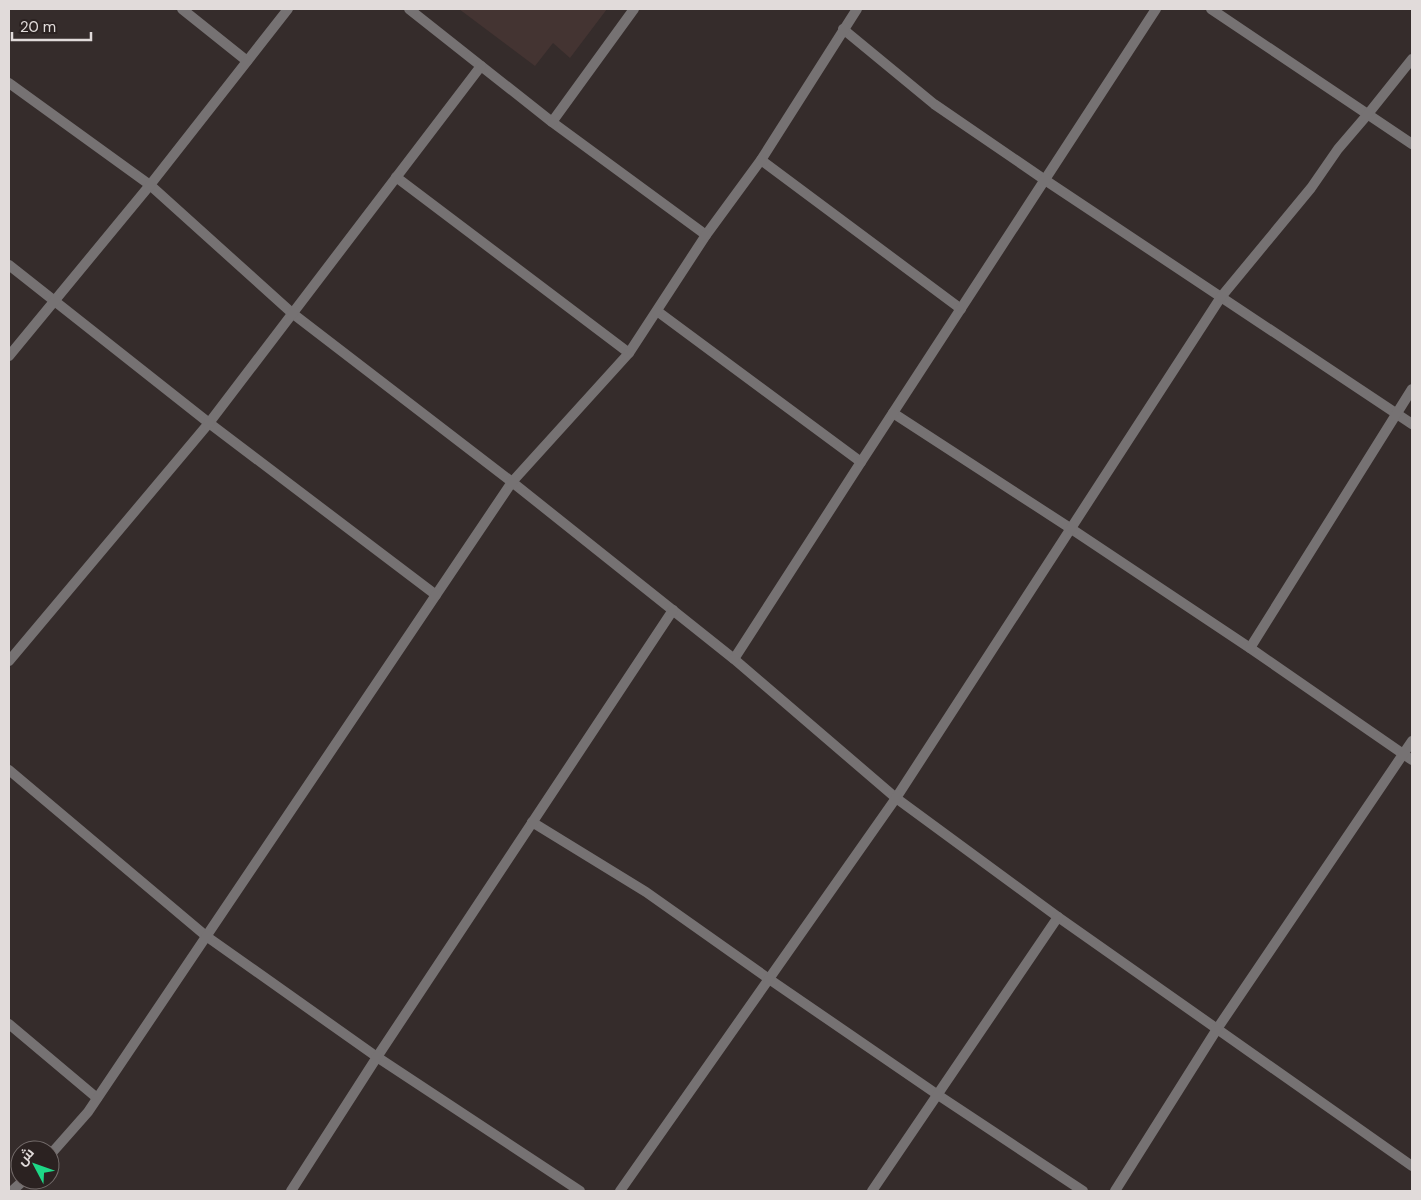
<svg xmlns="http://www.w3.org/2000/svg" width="1421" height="1200" viewBox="0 0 1421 1200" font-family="'DM Sans',Cairo,sans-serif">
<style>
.built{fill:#443432}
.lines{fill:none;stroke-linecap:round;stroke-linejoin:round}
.street{stroke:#767273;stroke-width:10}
</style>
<rect width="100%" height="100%" fill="#352c2b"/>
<path class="built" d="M459,9H607L570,58L553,43L535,66Z"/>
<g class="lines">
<g class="street">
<path d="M182,9L247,61"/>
<path d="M409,9L552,122L706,235"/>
<path d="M1211,9L1412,144"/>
<path d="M843,29L934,104L1045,180L1412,424"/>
<path d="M9,83L150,185L292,313L512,482L734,659L896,798L1058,917L1412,1166"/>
<path d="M552,122L634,9"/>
<path d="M761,160L961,309"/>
<path d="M396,177L629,353"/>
<path d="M9,265L209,423L436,595"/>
<path d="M657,311L861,462"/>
<path d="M9,356L150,185L288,9"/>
<path d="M893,413L1070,528L1250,648L1412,760"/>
<path d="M1250,648L1412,389"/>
<path d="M734,659L861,462L1156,9"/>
<path d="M9,661L209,423L481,66"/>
<path d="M9,770L206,936L377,1057L580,1191"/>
<path d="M532,822L646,892L769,979L938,1095L1083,1191"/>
<path d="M9,1024L97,1098"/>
<path d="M50,1155L88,1112L512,482L629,353L706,235L761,160L857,9"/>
<path d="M12,1191L24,1180"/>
<path d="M291,1191L377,1057L673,610"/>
<path d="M620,1191L896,798L1221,297L1311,188L1338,149L1368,114L1412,59"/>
<path d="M872,1191L1058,917"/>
<path d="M1115,1191L1217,1029L1412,741"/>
</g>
</g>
<rect width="1421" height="1200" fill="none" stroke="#e1dbda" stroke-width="20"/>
<g transform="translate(35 1165) rotate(311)"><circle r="24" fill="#2b2221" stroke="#746c6b"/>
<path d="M0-4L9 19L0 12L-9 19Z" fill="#1ed887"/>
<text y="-8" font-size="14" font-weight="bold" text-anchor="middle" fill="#e1dbda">ش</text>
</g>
<path d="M12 32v8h79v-8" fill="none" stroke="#e1dbda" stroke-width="2.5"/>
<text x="20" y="32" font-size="15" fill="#e1dbda" stroke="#2b2221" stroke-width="4" paint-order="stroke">20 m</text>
</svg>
